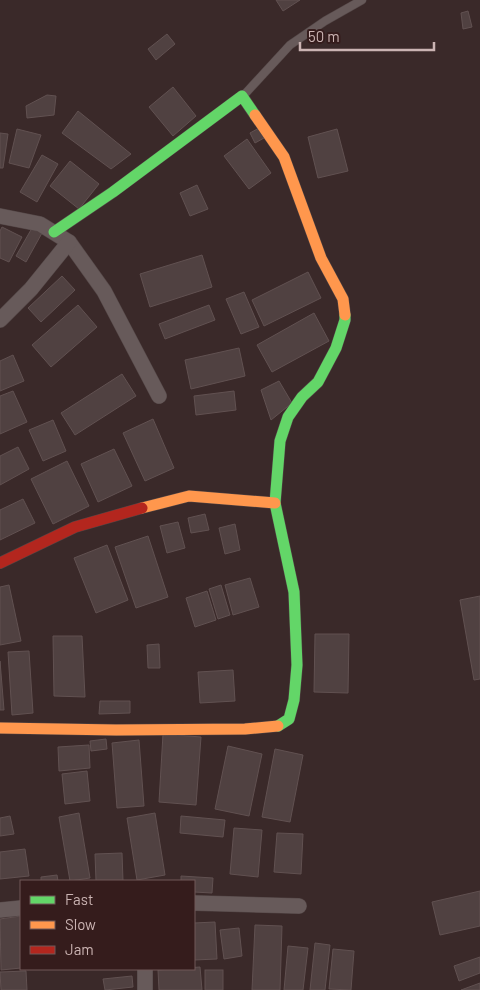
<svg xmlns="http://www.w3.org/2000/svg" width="480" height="990" viewBox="0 0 480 990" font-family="Barlow,sans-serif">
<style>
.building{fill:#504141;stroke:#615151}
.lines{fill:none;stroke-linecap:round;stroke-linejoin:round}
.lane-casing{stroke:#534646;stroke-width:9}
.street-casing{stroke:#534646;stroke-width:16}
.fast-casing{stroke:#534646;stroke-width:12}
.slow-casing{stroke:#534646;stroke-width:12}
.jam-casing{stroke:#534646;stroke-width:12}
.lane{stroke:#675a5a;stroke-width:8}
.street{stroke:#675a5a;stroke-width:15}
.fast{stroke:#63d668;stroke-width:11}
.slow{stroke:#ff974d;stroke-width:11}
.jam{stroke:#b3261e;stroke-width:11}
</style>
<rect width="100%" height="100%" fill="#3a2929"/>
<g class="building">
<path d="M276,0H300L283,11Z"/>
<path d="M468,11L472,27L463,29L461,13Z"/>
<path d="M167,34L175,44L156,60L148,49Z"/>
<path d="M173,87L196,116L173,136L149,107Z"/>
<path d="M47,95L56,96L54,115L27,118L26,106Z"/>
<path d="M78,111L131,154L111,169L62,133Z"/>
<path d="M259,128L264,138L255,143L250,133Z"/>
<path d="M17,129L41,135L29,168L9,163Z"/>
<path d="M337,129L348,171L318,178L308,137Z"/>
<path d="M0,133L8,134L3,168H0Z"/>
<path d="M247,139L271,173L249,189L224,156Z"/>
<path d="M42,155L58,164L37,202L20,192Z"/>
<path d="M70,161L99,184L79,209L50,186Z"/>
<path d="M197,185L208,209L190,216L180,193Z"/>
<path d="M2,227L22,237L9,262L0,258V231Z"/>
<path d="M32,228L42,233L26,262L16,256Z"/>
<path d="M202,255L212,287L150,307L140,274Z"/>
<path d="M308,272L321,298L264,326L252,300Z"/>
<path d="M62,276L75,290L41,322L28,308Z"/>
<path d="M244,292L259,327L241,334L226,299Z"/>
<path d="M78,305L97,327L51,367L32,345Z"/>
<path d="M209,305L215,320L165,339L159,324Z"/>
<path d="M314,313L329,341L272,372L257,345Z"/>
<path d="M239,348L245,376L191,389L185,360Z"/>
<path d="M13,355L24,381L0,391V361Z"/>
<path d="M122,374L136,396L75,435L61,413Z"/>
<path d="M279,381L292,403L271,420L261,390Z"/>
<path d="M13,391L27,422L0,434V396Z"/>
<path d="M234,391L236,410L196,415L194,396Z"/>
<path d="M153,419L174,468L145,481L123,433Z"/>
<path d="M53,420L66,451L43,461L29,430Z"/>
<path d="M18,447L29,469L0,485V456Z"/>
<path d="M114,449L132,486L98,502L81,464Z"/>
<path d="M67,461L89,506L53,524L31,479Z"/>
<path d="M23,499L35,523L0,540V510Z"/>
<path d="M205,514L209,530L191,533L188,518Z"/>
<path d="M178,522L185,548L167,553L160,526Z"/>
<path d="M235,524L240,550L225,554L219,528Z"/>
<path d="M148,536L168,597L136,608L115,547Z"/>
<path d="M107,545L128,600L96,613L74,558Z"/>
<path d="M250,578L259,607L233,615L225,585Z"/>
<path d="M9,585L21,641L0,645V587Z"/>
<path d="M221,585L230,615L218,619L209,589Z"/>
<path d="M207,591L216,620L195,627L186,598Z"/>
<path d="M480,596V679L474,680L460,600Z"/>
<path d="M315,634H349L348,693L314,692Z"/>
<path d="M53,636H82L85,697L54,696Z"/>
<path d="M159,644L160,668H148L147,645Z"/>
<path d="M29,651L33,713L12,715L8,652Z"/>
<path d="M0,661L4,710H0Z"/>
<path d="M233,670L235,701L200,703L198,672Z"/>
<path d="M100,701H130V713L99,714Z"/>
<path d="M163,734L201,737L196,805L159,802Z"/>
<path d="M106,739L107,749L91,751L90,741Z"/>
<path d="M139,740L144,806L117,808L112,743Z"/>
<path d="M89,745L90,768L59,771L58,747Z"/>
<path d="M228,746L262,754L249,816L215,809Z"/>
<path d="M275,749L303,755L290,822L262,817Z"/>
<path d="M87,771L90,801L65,804L62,774Z"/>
<path d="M79,813L90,878L70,881L59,817Z"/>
<path d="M155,813L165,875L137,880L127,818Z"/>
<path d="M10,816L14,834L0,836V818Z"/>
<path d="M181,816L225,820L223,837L180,833Z"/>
<path d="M234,828L262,830L258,877L230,874Z"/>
<path d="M277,833L303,834L301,874L274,872Z"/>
<path d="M25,849L29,876L0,879V852Z"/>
<path d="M122,853L123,881H96L95,854Z"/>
<path d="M57,875L58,881H41V877Z"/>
<path d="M181,876L213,878L212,893L194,892V881H181Z"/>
<path d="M480,891V926L440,935L432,902Z"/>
<path d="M21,916V968L1,970L0,919Z"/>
<path d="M215,922L217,959L194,960V923Z"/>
<path d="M255,925L282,926L280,990H252Z"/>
<path d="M239,928L242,956L224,959L220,930Z"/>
<path d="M315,943L330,945L325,990H310Z"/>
<path d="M288,946L308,948L303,990H284Z"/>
<path d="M333,949L354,951L351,990L329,989Z"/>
<path d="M480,957V973L459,981L454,966Z"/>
<path d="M200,967L202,990H159L158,970Z"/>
<rect x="205" y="970" width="18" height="20"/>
<path d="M26,971L27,990H1L0,972Z"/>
<path d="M132,976L133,987L105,990L103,979Z"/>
<path d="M480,983V990H461Z"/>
</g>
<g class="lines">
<defs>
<path id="lane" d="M244,95L290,45L325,21L362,0"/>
<g id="street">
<path d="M0,216L40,224L69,242L104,291L159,396"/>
<path d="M0,320L31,289L69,242"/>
<path d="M194,903L299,906"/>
<path d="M0,910L21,908"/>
<path d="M145,969V990"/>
</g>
<g id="fast">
<path d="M54,232L113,192L242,96L255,115"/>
<path d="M278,726L289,719L294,700L297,665L294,592L275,503L280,441L288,417L302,397L318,382L336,348L345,320V315"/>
</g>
<g id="slow">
<path d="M255,115L284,157L321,258L343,299L345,315"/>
<path d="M142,508L189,496L275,503"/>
<path d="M0,728L116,730L245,729L278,726"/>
</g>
<path id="jam" d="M0,563L75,527L142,508"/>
</defs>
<use href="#lane" class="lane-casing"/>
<use href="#street" class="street-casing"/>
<use href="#fast" class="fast-casing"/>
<use href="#slow" class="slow-casing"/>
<use href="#jam" class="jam-casing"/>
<use href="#lane" class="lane"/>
<use href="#street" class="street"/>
<use href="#fast" class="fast"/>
<use href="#slow" class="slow"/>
<use href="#jam" class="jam"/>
</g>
<rect x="20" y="880" width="175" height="90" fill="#351c1c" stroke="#715958"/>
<rect x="30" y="896" width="25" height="8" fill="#63d668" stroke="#715958"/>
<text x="65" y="905" font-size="15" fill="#cbb4b3">Fast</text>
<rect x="30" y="921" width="25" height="8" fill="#ff974d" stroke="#715958"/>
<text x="65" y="930" font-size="15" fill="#cbb4b3">Slow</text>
<rect x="30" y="946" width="25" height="8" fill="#b3261e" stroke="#715958"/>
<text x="65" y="955" font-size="15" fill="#cbb4b3">Jam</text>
<path d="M300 42v8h134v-8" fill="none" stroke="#cbb4b3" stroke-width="2.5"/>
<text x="308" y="42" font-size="15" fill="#cbb4b3" stroke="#351c1c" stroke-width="4" paint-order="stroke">50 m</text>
</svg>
